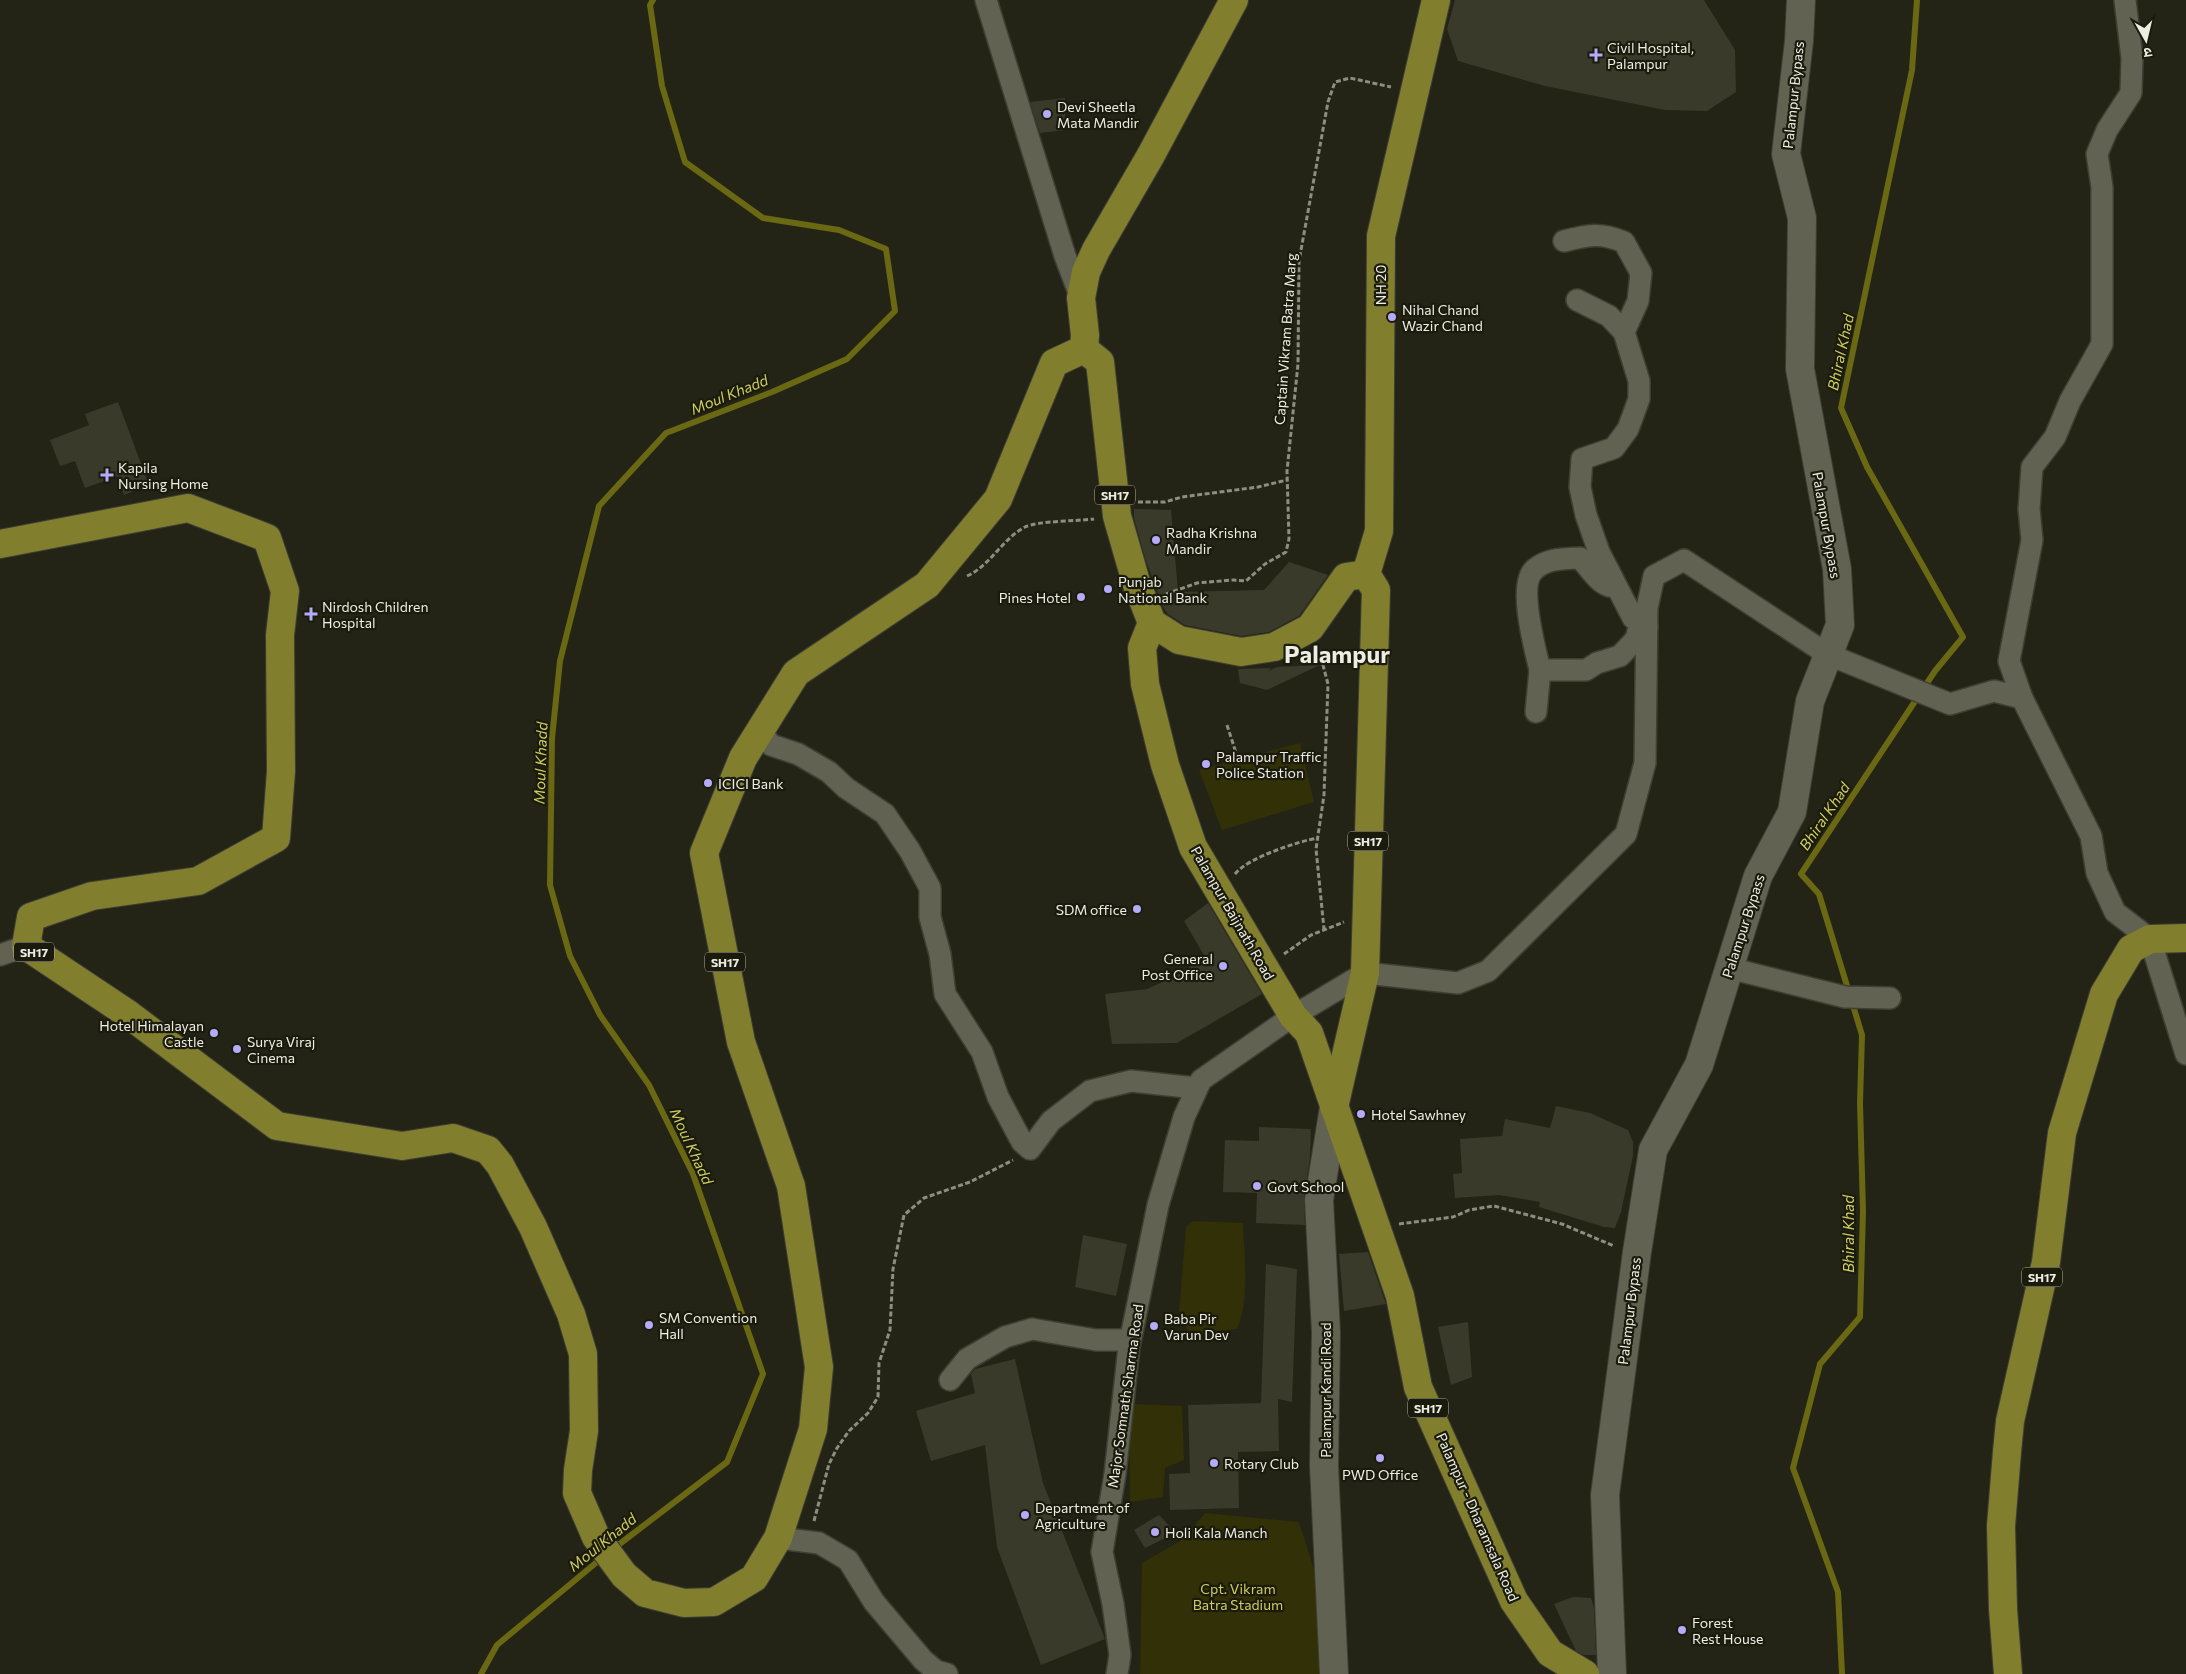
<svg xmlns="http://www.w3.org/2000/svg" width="2186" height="1674" viewBox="0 0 2186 1674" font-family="Commissioner,'Noto Sans Devanagari',sans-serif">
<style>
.green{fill:#313006}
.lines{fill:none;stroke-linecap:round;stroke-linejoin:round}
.stream{stroke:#6a6812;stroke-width:6}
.building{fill:#3a3a2b}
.street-casing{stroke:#3e3e34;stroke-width:24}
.secondary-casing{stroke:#3e3e34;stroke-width:30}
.primary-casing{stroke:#3e3e34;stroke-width:30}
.path{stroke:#8d8d81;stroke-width:3;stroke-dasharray:5 2.5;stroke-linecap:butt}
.street{stroke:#626252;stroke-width:21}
.secondary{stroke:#626252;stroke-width:28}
.primary{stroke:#817f2e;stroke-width:28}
.poi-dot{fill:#b4acf9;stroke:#1b1b0d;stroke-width:2}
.labels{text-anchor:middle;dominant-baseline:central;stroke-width:4.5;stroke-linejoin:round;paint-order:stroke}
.shield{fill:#1b1b0d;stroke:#aeaea4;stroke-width:1}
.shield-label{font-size:12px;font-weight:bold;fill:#edede4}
.poi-label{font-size:14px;fill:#edede4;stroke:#1b1b0d;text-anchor:start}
.street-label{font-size:14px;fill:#edede4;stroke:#1b1b0d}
.park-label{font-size:14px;fill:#cfcc60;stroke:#1b1b0d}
.water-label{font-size:15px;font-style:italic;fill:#cfcd60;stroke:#1b1b0d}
.town-label{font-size:24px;font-weight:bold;fill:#edede4;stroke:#1b1b0d}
</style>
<rect width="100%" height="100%" fill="#242416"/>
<g class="green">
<path d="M1300,743L1314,802L1222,830L1199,770Z"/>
<path d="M1193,1221L1243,1223C1244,1255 1250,1300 1237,1329L1189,1333L1179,1314L1186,1227Z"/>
<path d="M1135,1404L1182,1406L1184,1460L1165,1468L1163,1497L1130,1502L1129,1417Z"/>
<path d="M1205,1513L1299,1522L1321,1592L1323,1674H1140L1142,1563L1182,1540Z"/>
</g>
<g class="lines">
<g class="stream">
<path d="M613,1549L727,1462L763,1374L693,1174L649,1085L600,1015L570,956L550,885L552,738L560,661L599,506L666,433L772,392L847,359L895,311L886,249L839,230L763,218L685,162L662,86L650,5L653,0"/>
<path d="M481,1674L497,1645L603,1557"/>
<path d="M1842,1674L1838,1592L1793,1468L1820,1364L1860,1317L1863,1211L1860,1103L1862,1035L1819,894L1801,874L1935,671L1963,637L1867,467L1841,408L1912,70L1917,0"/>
</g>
</g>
<g class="building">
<path d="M1455,0H1704L1735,50L1736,92L1707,111L1665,110L1545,86L1458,61L1447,29Z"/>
<path d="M1065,98V130L1040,133L1030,102Z"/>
<path d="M118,402L149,485L124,495L118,476L85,488L75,461L60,466L50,440L89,425L85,414Z"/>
<path d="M1134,509L1171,510L1178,592L1264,590L1289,562L1328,575L1299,616L1269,632L1241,636L1185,625L1168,614L1163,607L1145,558L1134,518Z"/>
<path d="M1320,665L1267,690L1240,683L1238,669L1271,668L1268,671L1277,667Z"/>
<path d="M1208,903L1262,994L1177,1043L1112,1044L1105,994L1147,989L1178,975L1205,957L1184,921Z"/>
<path d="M1556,1106L1590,1113L1628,1130L1633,1142V1156L1621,1212L1615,1228L1604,1227L1539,1207L1540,1202L1499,1195L1455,1198L1453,1174L1462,1173L1460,1139L1502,1136L1505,1119L1550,1128Z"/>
<path d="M1259,1127L1311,1129L1310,1157L1304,1198L1305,1225L1256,1223L1257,1193L1223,1192L1225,1140L1259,1141Z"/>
<path d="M1083,1235L1127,1244L1116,1296L1075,1287Z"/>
<path d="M1368,1252L1386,1304L1344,1311L1339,1254Z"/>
<path d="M1266,1264L1297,1269L1292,1402L1278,1399L1279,1451L1238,1452L1239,1508L1170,1510L1169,1474L1190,1473L1188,1405L1261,1403Z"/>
<path d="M1468,1322L1472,1377L1451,1385L1438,1327Z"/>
<path d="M1015,1359L1043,1483L1105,1639L1041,1665L997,1547L985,1445L931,1461L916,1411L975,1393L971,1374L975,1369Z"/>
<path d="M1159,1515L1176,1533L1145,1548L1134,1530Z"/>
<path d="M1573,1597L1591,1598L1594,1608L1596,1655H1583L1576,1651L1554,1604Z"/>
</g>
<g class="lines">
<defs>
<g id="street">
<path d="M986,0L1065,256L1081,298"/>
<path d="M1564,241C1588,235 1600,232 1624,242L1641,273L1638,301L1624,332L1639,381V399L1628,429L1614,448L1582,459L1580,487L1586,515L1599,552L1633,618L1647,627"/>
<path d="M1577,300L1609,316L1624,332"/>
<path d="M1540,670C1535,649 1517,583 1535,569C1548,558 1564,559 1580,558C1589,567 1597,582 1609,586"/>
<path d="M2022,698L2009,661L2032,540L2029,509L2032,467L2055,437L2070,401L2102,344V187L2097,154L2107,130L2131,93L2132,58L2125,0"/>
<path d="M1536,712L1540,670H1586L1597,663L1620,656L1636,639L1640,623"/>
<path d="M760,731L771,745L798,754L829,772L846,788L885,814L910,851L930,888V917L940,954L945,994L982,1052L998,1097L1022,1142L1030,1149L1051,1121L1090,1091L1131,1081L1196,1088"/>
<path d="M0,955L26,946"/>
<path d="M1729,968L1845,997L1890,998"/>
<path d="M950,1380L967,1359L1005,1337L1032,1329L1096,1340H1130"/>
<path d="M778,1538L819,1543L848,1560L874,1602L923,1660L936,1671L947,1674"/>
<path d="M1117,1674L1120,1655L1113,1604L1102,1552L1115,1474L1129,1347L1158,1205L1184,1117L1201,1080L1293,1016L1365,973L1458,983L1488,971L1626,834L1645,763L1647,608L1654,576L1684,560L1827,654L1950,704L1994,691L2022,698L2091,836L2097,873L2115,912L2150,939L2186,1054"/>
</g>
<g id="secondary">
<path d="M1334,1674L1324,1466L1326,1332L1319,1200L1334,1107"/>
<path d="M1612,1674L1605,1495L1637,1252L1653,1150L1699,1065L1758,876L1792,812L1810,701L1840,625L1837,569L1800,369L1802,218L1786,154L1799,41L1801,0"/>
</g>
<g id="primary">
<path d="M1084,349L1085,335L1081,298L1086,272L1096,250L1151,155L1234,0"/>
<path d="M0,544L188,508L267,538L285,591L280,635L281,771L276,838L198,881L92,896L31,917L26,946L128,1014L277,1126L402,1146L453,1138L488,1150L500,1165L533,1227L571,1314L583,1354L584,1431L578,1470L577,1493L596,1537L624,1575L645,1593L684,1603L714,1602L754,1578L778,1538L813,1429L819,1367L791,1186L741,1042L704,853L743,758L796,673L927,585L998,499L1054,363L1084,349L1100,362L1117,516L1136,582L1152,623L1179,640L1241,652L1274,647L1310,628L1346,577L1366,574"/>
<path d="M1366,574L1379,531L1381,236L1436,0"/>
<path d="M1152,623L1142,648L1145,684L1165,765L1193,847L1293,1016L1309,1033L1400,1296L1418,1387L1514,1601L1550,1653L1585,1674"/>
<path d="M1334,1107L1365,973L1376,590L1366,574"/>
<path d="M2008,1674L2003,1609L2001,1526L2007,1452L2010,1421L2046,1262L2062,1133L2104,994L2131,949L2150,939L2186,938"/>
</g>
</defs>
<use href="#street" class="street-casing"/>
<use href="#secondary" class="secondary-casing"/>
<use href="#primary" class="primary-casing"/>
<g class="path">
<path d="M1138,502H1165L1182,497L1258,487L1287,480"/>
<path d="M967,576C991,565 1002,539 1025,527C1036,521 1079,521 1094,519"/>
<path d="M1166,594L1197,583L1233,580L1246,581L1265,564L1286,552L1289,539L1287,471L1298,364L1299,261L1328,102L1335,82L1350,78L1391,87"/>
<path d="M1319,650L1328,684L1324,795L1316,849L1324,929"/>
<path d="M1227,725L1238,759"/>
<path d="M1235,874C1247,858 1299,841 1318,838"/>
<path d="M1284,954L1311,935L1344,922"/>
<path d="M1399,1224L1453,1217L1469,1210L1494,1206L1562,1224L1614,1246"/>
<path d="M814,1521L829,1464L837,1448L849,1431L868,1413L878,1397L879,1363L890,1330L893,1269L904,1215L924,1198L970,1182L1013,1160"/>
</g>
<use href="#street" class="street"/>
<use href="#secondary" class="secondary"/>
<use href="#primary" class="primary"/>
</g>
<g class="poi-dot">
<path d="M1593.5 47.5h5v5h5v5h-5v5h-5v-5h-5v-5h5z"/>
<circle cx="1047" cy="114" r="5"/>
<circle cx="1392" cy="317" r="5"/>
<path d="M104.5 467.5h5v5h5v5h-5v5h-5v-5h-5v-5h5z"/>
<circle cx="1156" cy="540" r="5"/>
<circle cx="1108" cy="589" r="5"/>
<circle cx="1081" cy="597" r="5"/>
<path d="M308.5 606.5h5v5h5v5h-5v5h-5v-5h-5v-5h5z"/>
<circle cx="1206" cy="764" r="5"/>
<circle cx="708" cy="783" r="5"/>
<circle cx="1137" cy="909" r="5"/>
<circle cx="1223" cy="966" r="5"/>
<circle cx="214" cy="1033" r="5"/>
<circle cx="237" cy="1049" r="5"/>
<circle cx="1361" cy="1114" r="5"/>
<circle cx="1257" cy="1186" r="5"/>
<circle cx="649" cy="1325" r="5"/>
<circle cx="1154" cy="1326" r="5"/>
<circle cx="1380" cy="1458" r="5"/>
<circle cx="1214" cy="1463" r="5"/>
<circle cx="1025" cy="1515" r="5"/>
<circle cx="1155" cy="1532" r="5"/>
<circle cx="1682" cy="1630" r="5"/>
</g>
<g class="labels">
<g class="shield">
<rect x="1095" y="485.5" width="40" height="19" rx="4"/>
<rect x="1348" y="831.5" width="40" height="19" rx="4"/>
<rect x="14" y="942.5" width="40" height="19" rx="4"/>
<rect x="705" y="952.5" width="40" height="19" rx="4"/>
<rect x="2022" y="1267.5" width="40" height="19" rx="4"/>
<rect x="1408" y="1398.5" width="40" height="19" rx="4"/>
</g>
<g class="shield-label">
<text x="1115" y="495">SH17</text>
<text x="1368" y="841">SH17</text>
<text x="34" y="952">SH17</text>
<text x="725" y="962">SH17</text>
<text x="2042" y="1277">SH17</text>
<text x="1428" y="1408">SH17</text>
</g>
<g class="poi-label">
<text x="1607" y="47">Civil Hospital,<tspan x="1607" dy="16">Palampur</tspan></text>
<text x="1057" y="106">Devi Sheetla<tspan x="1057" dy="16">Mata Mandir</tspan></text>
<text x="1402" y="309">Nihal Chand<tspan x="1402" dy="16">Wazir Chand</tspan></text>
<text x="118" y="467">Kapila<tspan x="118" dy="16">Nursing Home</tspan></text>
<text x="1166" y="532">Radha Krishna<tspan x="1166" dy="16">Mandir</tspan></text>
<text x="1118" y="581">Punjab<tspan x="1118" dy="16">National Bank</tspan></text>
<text x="1071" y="597" text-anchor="end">Pines Hotel</text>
<text x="322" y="606">Nirdosh Children<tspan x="322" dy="16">Hospital</tspan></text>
<text x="1216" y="756">Palampur Traffic<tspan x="1216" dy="16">Police Station</tspan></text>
<text x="718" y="783">ICICI Bank</text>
<text x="1127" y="909" text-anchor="end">SDM office</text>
<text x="1213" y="958" text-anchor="end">General<tspan x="1213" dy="16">Post Office</tspan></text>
<text x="204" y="1025" text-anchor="end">Hotel Himalayan<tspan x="204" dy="16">Castle</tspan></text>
<text x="247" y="1041">Surya Viraj<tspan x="247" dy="16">Cinema</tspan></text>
<text x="1371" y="1114">Hotel Sawhney</text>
<text x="1267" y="1186">Govt School</text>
<text x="659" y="1317">SM Convention<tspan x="659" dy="16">Hall</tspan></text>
<text x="1164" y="1318">Baba Pir<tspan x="1164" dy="16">Varun Dev</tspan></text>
<text x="1224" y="1463">Rotary Club</text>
<text x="1380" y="1474" text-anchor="middle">PWD Office</text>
<text x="1035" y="1507">Department of<tspan x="1035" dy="16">Agriculture</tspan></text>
<text x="1165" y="1532">Holi Kala Manch</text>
<text x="1692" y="1622">Forest<tspan x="1692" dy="16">Rest House</tspan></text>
</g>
<g class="street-label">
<text transform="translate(1793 95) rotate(-84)">Palampur Bypass</text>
<text transform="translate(1380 285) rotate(-90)">NH 20</text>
<text transform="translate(1285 339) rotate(-86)">Captain Vikram Batra Marg</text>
<text transform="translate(1827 525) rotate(80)">Palampur Bypass</text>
<text transform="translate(1233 913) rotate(60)">Palampur Baijnath Road</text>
<text transform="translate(1743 926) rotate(-72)">Palampur Bypass</text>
<text transform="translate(1629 1311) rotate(-83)">Palampur Bypass</text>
<text transform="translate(1325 1390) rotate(-90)">Palampur Kandi Road</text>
<text transform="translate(1125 1396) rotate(-82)">Major Somnath Sharma Road</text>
<text transform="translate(1478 1517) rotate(66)">Palampur - Dharamsala Road</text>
</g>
<g class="park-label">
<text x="1238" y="1588">Cpt. Vikram<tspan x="1238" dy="16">Batra Stadium</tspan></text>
</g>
<g class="water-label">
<text transform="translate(1840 352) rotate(-78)">Bhiral Khad</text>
<text transform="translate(729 394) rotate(-22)">Moul Khadd</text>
<text transform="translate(540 763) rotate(-88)">Moul Khadd</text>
<text transform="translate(1824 816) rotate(-56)">Bhiral Khad</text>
<text transform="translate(692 1146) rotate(65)">Moul Khadd</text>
<text transform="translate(1848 1234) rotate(-90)">Bhiral Khad</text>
<text transform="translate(602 1542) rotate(-39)">Moul Khadd</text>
</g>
<g class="town-label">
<text x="1337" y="653">Palampur</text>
</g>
</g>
<g transform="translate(2146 40) rotate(172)" stroke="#1b1b0d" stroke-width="4" paint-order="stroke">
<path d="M0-4L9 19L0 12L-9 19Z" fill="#edede4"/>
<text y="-8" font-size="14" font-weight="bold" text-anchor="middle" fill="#edede4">उ</text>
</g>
</svg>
